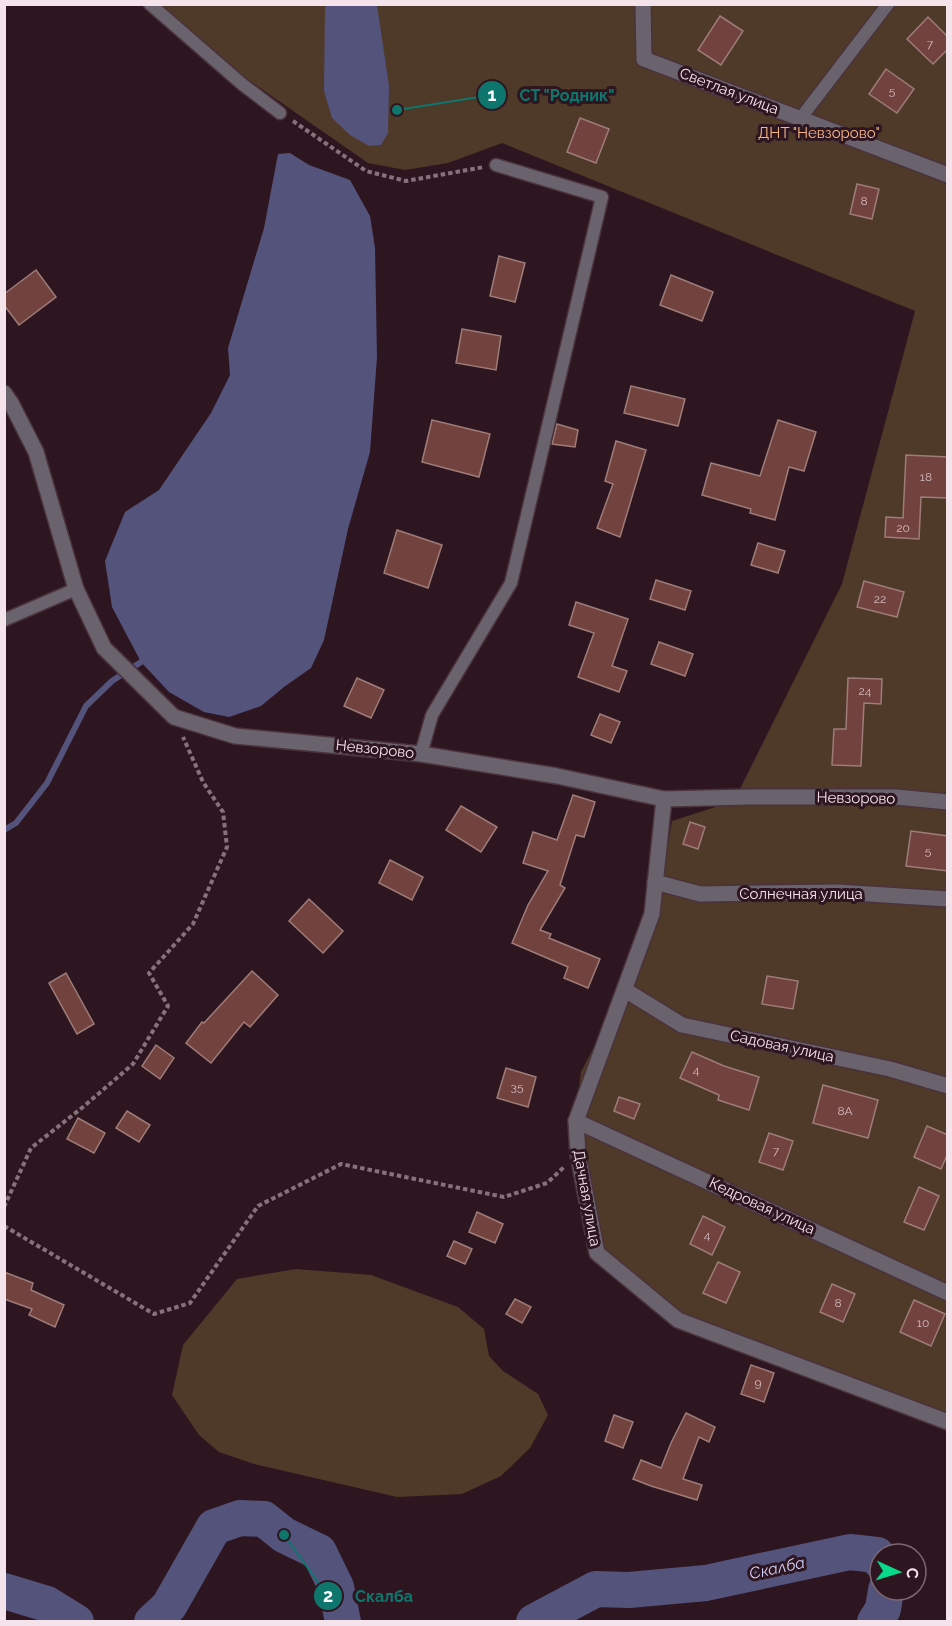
<svg xmlns="http://www.w3.org/2000/svg" width="952" height="1626" viewBox="0 0 952 1626" font-family="Raleway,sans-serif">
<style>
.green{fill:#4f3928}
.water{fill:#54537c}
.lines{fill:none;stroke-linecap:round;stroke-linejoin:round}
.stream{stroke:#54537c;stroke-width:6}
.river{stroke:#54537c;stroke-width:36}
.building{fill:#72423f;stroke:#9d7c79;stroke-width:1.5}
.service-casing{stroke:#4a333d;stroke-width:15}
.minor-casing{stroke:#4a333d;stroke-width:18}
.path{stroke:#87727b;stroke-width:4;stroke-dasharray:4.5 3;stroke-linecap:butt}
.service{stroke:#6a636d;stroke-width:12}
.minor{stroke:#6a636d;stroke-width:15}
.labels{text-anchor:middle;dominant-baseline:central;stroke-width:6;stroke-linejoin:round;paint-order:stroke}
.number-label{font-size:12px;fill:#d4bbbf}
.street-label{font-size:15px;fill:#f4e3ea;stroke:#2e1621}
.park-label{font-size:15px;fill:#f6b787;stroke:#2e1621}
.water-label{font-size:16px;font-style:italic;fill:#d2d3fd;stroke:#2e1621}
.leader{fill:none;stroke:#0f766e;stroke-width:2}
.callout-dot{fill:#0f766e;stroke:#2e1621;stroke-width:2}
.mark-label{font-size:18px;text-anchor:middle;font-weight:bold;fill:#fff}
.callout-label{font-size:16px;text-anchor:middle;font-weight:bold;fill:#0f766e;stroke:#2e1621;stroke-width:6;stroke-linejoin:round;paint-order:stroke}
</style>
<rect width="100%" height="100%" fill="#2e1621"/>
<g class="green">
<path d="M161,5H947V1428L689,1328L590,1236L570,1153L581,1072L652,934L672,821L734,801L842,584L915,311L502,143L448,163L405,170L368,163L243,76Z"/>
<path d="M296,1269L371,1275L458,1307L484,1329L489,1356L503,1371L538,1394L548,1415L530,1448L501,1476L462,1494L397,1497L254,1464L219,1452L199,1435L172,1395L183,1345L237,1279Z"/>
</g>
<g class="water">
<path d="M327,5H377L389,86L388,133L381,145L369,146L350,135L332,118L324,91L325,8Z"/>
<path d="M290,153L309,165L350,180L370,216L375,248L377,357L370,452L348,529L324,640L311,668L284,687L261,706L229,717L204,712L169,692L141,662L112,607L105,561L125,512L159,490L211,413L230,375L228,348L264,228L278,154Z"/>
</g>
<g class="lines">
<path class="stream" d="M4,830L16,823L47,783L86,706L112,681L141,662"/>
<g class="river">
<path d="M4,1591L47,1604L76,1622"/>
<path d="M152,1622L169,1606L214,1527L240,1518L264,1519L284,1535L319,1552L336,1587L343,1622"/>
<path d="M534,1622L596,1589L629,1590L706,1583L850,1552L877,1555L880,1561"/>
<path d="M875,1622L883,1609L886,1590"/>
</g>
</g>
<g class="building">
<path d="M720,16L743,31L721,65L698,50Z"/>
<path d="M928,17L948,37V49L933,64L907,39Z"/>
<path d="M886,69L914,89L897,113L869,94Z"/>
<path d="M580,118L609,129L596,163L567,152Z"/>
<path d="M857,184L879,189L872,219L850,214Z"/>
<path d="M499,256L525,263L515,302L490,296Z"/>
<path d="M36,270L56,297L19,325L4,305V294Z"/>
<path d="M671,275L713,292L702,321L660,305Z"/>
<path d="M462,329L501,336L496,370L456,363Z"/>
<path d="M631,386L685,399L678,426L624,413Z"/>
<path d="M432,420L490,434L479,477L422,462Z"/>
<path d="M778,420L816,432L804,471L789,467L775,520L750,513L751,509L702,495L711,463L760,476Z"/>
<path d="M557,424L578,430L575,447L552,444Z"/>
<path d="M616,441L646,450L620,537L597,528L613,484L605,481Z"/>
<path d="M906,455L948,457V498L921,497L919,539L885,537L886,517L903,518Z"/>
<path d="M397,530L442,545L428,588L384,573Z"/>
<path d="M758,543L785,551L778,573L751,565Z"/>
<path d="M656,580L691,591L685,610L650,599Z"/>
<path d="M864,581L904,592L897,617L857,607Z"/>
<path d="M576,602L628,619L612,666L627,671L619,692L578,677L594,633L569,625Z"/>
<path d="M659,642L693,654L685,676L651,664Z"/>
<path d="M357,678L384,690L371,718L344,706Z"/>
<path d="M848,678L882,679L881,704L864,703L861,766L832,765L834,729H846Z"/>
<path d="M600,714L620,722L611,743L591,735Z"/>
<path d="M573,795L595,802L584,837L576,835L560,885L565,888L540,930L551,934L549,938L600,959L588,988L564,978L568,967L512,943L528,905L548,871L523,863L533,832L557,840Z"/>
<path d="M461,806L497,827L481,852L446,830Z"/>
<path d="M690,822L705,827L698,849L683,844Z"/>
<path d="M911,831L948,836V871L906,866Z"/>
<path d="M390,860L423,877L412,900L379,883Z"/>
<path d="M309,899L343,931L323,953L289,921Z"/>
<path d="M252,971L278,995L250,1027L244,1022L211,1063L186,1043L202,1022L204,1023Z"/>
<path d="M66,973L94,1024L77,1034L49,983Z"/>
<path d="M767,976L798,981L793,1009L762,1004Z"/>
<path d="M156,1045L174,1058L160,1079L142,1066Z"/>
<path d="M692,1052L724,1066L759,1077L749,1110L718,1100L719,1095L680,1078Z"/>
<path d="M506,1068L536,1077L528,1107L497,1098Z"/>
<path d="M823,1085L878,1100L868,1138L813,1123Z"/>
<path d="M619,1097L640,1104L634,1119L614,1111Z"/>
<path d="M127,1111L150,1125L139,1142L116,1128Z"/>
<path d="M78,1118L105,1133L94,1153L67,1139Z"/>
<path d="M927,1126L948,1135V1153L941,1169L914,1157Z"/>
<path d="M769,1133L793,1141L783,1170L759,1162Z"/>
<path d="M919,1187L939,1196L924,1230L904,1222Z"/>
<path d="M477,1212L503,1224L495,1243L469,1232Z"/>
<path d="M703,1216L725,1227L712,1255L690,1244Z"/>
<path d="M454,1241L472,1249L465,1264L447,1256Z"/>
<path d="M718,1262L740,1272L726,1303L703,1293Z"/>
<path d="M4,1272L33,1283L31,1290L64,1305L55,1327L29,1315L32,1309L4,1299Z"/>
<path d="M832,1284L855,1294L843,1322L820,1312Z"/>
<path d="M515,1299L531,1307L522,1323L506,1314Z"/>
<path d="M914,1300L945,1314L931,1346L900,1332Z"/>
<path d="M751,1365L774,1373L764,1402L741,1394Z"/>
<path d="M686,1413L715,1427L709,1442L699,1437L683,1479L702,1485L697,1500L651,1486L633,1479L641,1460L661,1468L671,1443Z"/>
<path d="M614,1415L633,1422L623,1448L605,1441Z"/>
</g>
<g class="lines">
<defs>
<g id="service">
<path d="M150,4L242,84L280,113"/>
<path d="M800,119L888,4"/>
<path d="M4,620L76,589"/>
<path d="M421,754L432,715L511,583L602,197L496,165"/>
</g>
<g id="minor">
<path d="M643,4L644,59L948,175"/>
<path d="M4,393L11,403L36,452L76,589L104,648L174,717L235,736L421,754L557,776L664,799L749,797H896L948,802"/>
<path d="M664,799L652,914L576,1121L578,1155L597,1253L678,1320L948,1422"/>
<path d="M655,882L700,894L837,892L948,899"/>
<path d="M625,990L682,1025L890,1069L948,1086"/>
<path d="M576,1121L948,1293"/>
</g>
</defs>
<use href="#service" class="service-casing"/>
<use href="#minor" class="minor-casing"/>
<g class="path">
<path d="M293,121L366,171L406,181L484,167"/>
<path d="M4,1207L31,1148L83,1107L133,1064L168,1006L149,973L193,924L227,847L223,812L203,782L183,737"/>
<path d="M4,1226L154,1314L190,1303L258,1206L341,1164L504,1197L547,1183L564,1167"/>
</g>
<use href="#service" class="service"/>
<use href="#minor" class="minor"/>
</g>
<g class="labels">
<g class="number-label">
<text x="930" y="44">7</text>
<text x="892" y="91">5</text>
<text x="864" y="201">8</text>
<text x="926" y="477">18</text>
<text x="903" y="528">20</text>
<text x="880" y="599">22</text>
<text x="865" y="691">24</text>
<text x="928" y="851">5</text>
<text x="696" y="1070">4</text>
<text x="517" y="1087">35</text>
<text x="845" y="1111">8А</text>
<text x="776" y="1151">7</text>
<text x="707" y="1235">4</text>
<text x="838" y="1303">8</text>
<text x="923" y="1323">10</text>
<text x="758" y="1383">9</text>
</g>
<g class="street-label">
<text transform="translate(729 91) rotate(21)">Светлая улица</text>
<text transform="translate(375 749) rotate(6)">Невзорово</text>
<text transform="translate(856 798) rotate(1)">Невзорово</text>
<text x="801" y="894">Солнечная улица</text>
<text transform="translate(782 1046) rotate(12)">Садовая улица</text>
<text transform="translate(587 1198) rotate(80)">Дачная улица</text>
<text transform="translate(762 1206) rotate(25)">Кедровая улица</text>
</g>
<g class="park-label">
<text x="819" y="133">ДНТ "Невзорово"</text>
</g>
<g class="water-label">
<text transform="translate(777 1568) rotate(-12)">Скалба</text>
</g>
</g>
<path class="leader" d="M397 110L492 95M284 1535L328 1596"/>
<g class="callout-dot">
<circle cx="397" cy="110" r="6"/>
<circle cx="284" cy="1535" r="6"/>
<circle cx="492" cy="95" r="15"/>
<circle cx="328" cy="1596" r="15"/>
</g>
<g class="mark-label">
<text x="492" y="101">1</text>
<text x="328" y="1602">2</text>
</g>
<g class="callout-label">
<text x="567" y="101">СТ "Родник"</text>
<text x="384" y="1602">Скалба</text>
</g>
<rect width="952" height="1626" fill="none" stroke="#f4e3ea" stroke-width="12"/>
<g transform="translate(898 1572) rotate(94)"><circle r="28" fill="#2e1621" stroke="#7d6871" stroke-width="1.5"/>
<path d="M0-4.5L10 22L0 15L-10 22Z" fill="#07d98b"/>
<text y="-9" font-size="16" font-weight="bold" text-anchor="middle" fill="#f4e3ea">С</text>
</g>
</svg>
